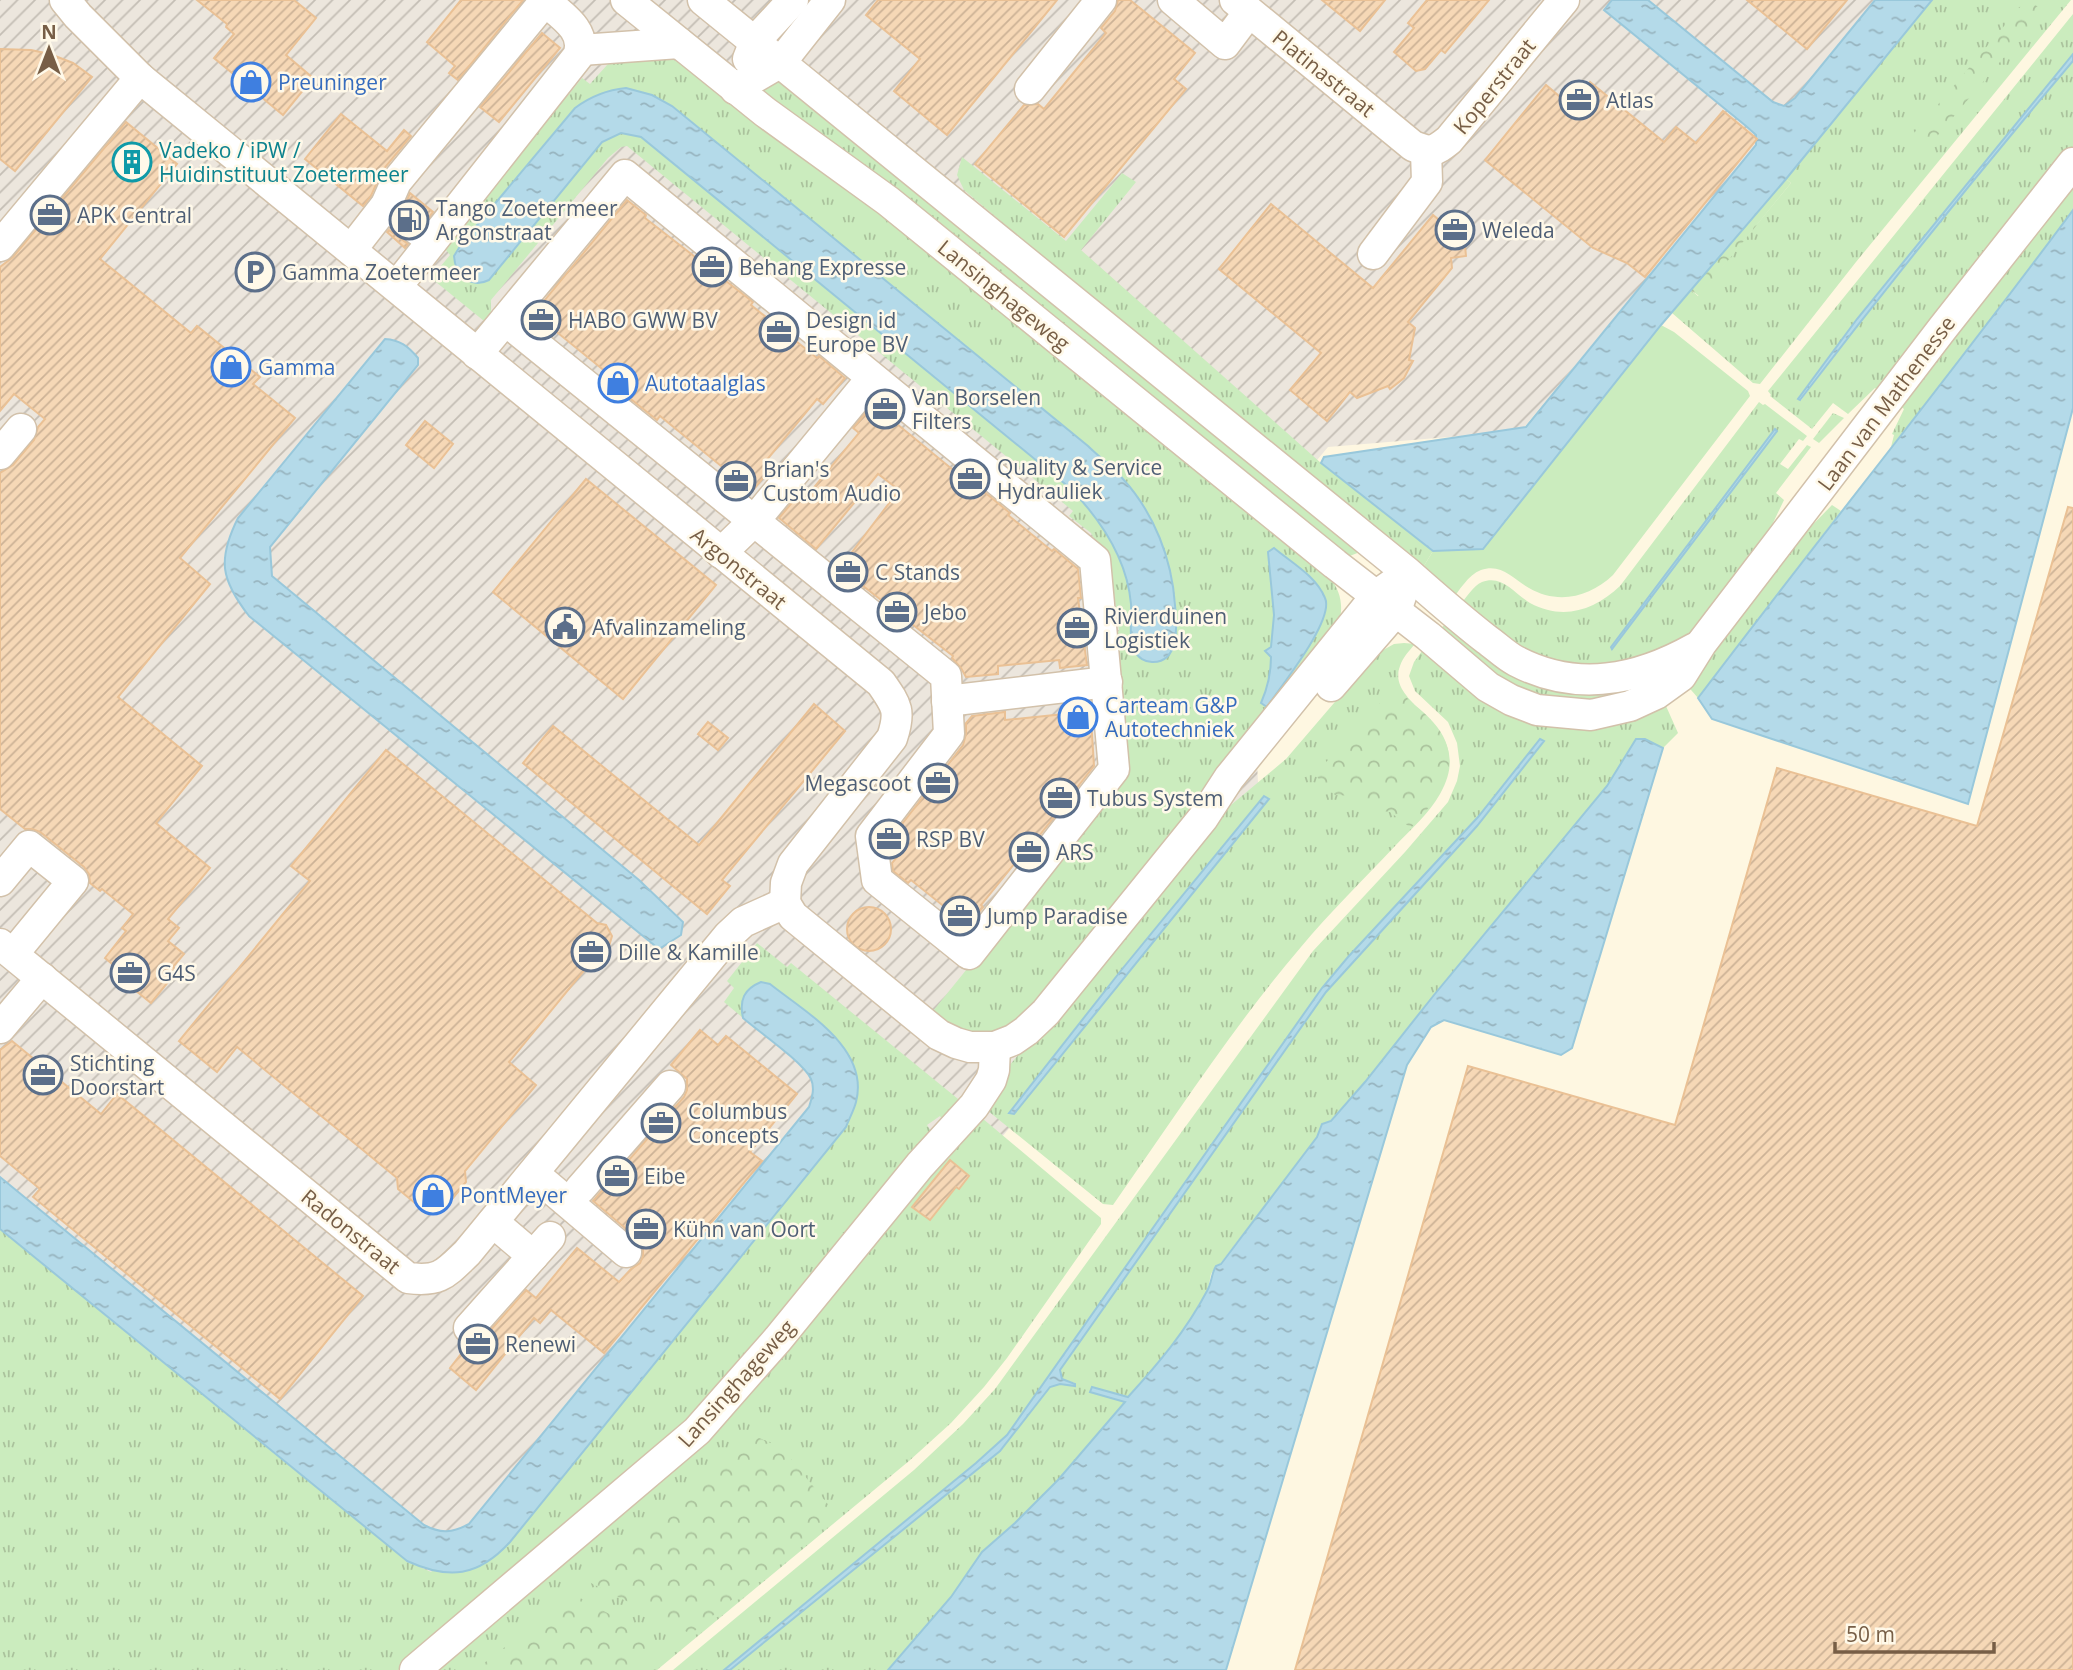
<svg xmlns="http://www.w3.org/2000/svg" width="2073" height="1670" viewBox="0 0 2073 1670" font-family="'Open Sans',sans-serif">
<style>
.industrial{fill:url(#industrial-furrows)}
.grass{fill:url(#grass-tufts);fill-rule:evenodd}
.forest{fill:url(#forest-crowns)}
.green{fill:#cbecbe}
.water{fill:url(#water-ripples);stroke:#99c8db;stroke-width:2}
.building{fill:url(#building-hatch);stroke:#eac195;stroke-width:2}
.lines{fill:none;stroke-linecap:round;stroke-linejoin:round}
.minor-casing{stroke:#d2c1aa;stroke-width:33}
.minor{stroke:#fff;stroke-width:30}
.labels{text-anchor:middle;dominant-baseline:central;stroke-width:5;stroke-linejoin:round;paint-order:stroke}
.street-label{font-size:21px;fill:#775e46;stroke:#fff9e9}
.shop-label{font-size:21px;fill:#366cbe;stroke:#fff9e9;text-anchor:start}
.service-label{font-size:21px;fill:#4e5e75;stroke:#fff9e9;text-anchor:start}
.culture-label{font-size:21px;fill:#0d838f;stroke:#fff9e9;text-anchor:start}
</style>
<defs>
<pattern id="industrial-furrows" width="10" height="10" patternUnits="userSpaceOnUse" patternTransform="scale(1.75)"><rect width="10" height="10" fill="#ece6dd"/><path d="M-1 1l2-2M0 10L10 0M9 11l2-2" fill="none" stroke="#c4beb5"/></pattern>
<pattern id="grass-tufts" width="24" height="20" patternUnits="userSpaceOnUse" patternTransform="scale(1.75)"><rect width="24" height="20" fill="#cbecbe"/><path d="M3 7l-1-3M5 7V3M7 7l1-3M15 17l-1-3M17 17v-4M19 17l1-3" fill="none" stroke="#aac29c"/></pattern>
<pattern id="forest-crowns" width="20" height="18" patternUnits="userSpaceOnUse" patternTransform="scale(1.75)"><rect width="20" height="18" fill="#cbecbe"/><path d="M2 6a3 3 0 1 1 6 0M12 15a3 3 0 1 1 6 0" fill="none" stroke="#aac29c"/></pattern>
<pattern id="water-ripples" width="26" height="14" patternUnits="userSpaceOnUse" patternTransform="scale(1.75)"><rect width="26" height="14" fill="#b4dae9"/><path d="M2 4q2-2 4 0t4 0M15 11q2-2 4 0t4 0" fill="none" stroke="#97b4bf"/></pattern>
<pattern id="building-hatch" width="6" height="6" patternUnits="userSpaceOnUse" patternTransform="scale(1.75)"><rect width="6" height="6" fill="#f6d8b6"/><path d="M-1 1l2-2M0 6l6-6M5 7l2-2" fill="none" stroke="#ccb296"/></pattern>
</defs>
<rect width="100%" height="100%" fill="#fef7e1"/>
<path class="industrial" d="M0,0H1877L1521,431L1328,447L1246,545L1260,822L849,1324L472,1656L0,1658Z"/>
<g class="grass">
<path d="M1932,0H2071L1856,262L1760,384L1753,383L1672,313L1691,290L1698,296L1791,183L1786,179Z"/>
<path d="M2073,14V54L1857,319L1798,398L1801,400C1888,284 1980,172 2073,61V151L1880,392L1875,388L1848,414L1833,403L1812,429L1770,396L1771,395L1768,391Z"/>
<path d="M650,51L694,68L844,180L1329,576C1346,598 1343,616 1333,640L1031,1010C991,1038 973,1043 933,1011L1130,767L1111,633L1119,631L1111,570L1091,533L1069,516L1073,511L627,146L621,147L608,158L491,300V312L484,321L431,278L450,255L446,250L449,242L582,78L590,84L616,55ZM626,88L653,95L672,106L1088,446C1099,457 1113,467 1124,479C1156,518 1177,569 1176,620C1176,627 1177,636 1174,642C1172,648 1166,655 1162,660C1151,664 1139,662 1134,650C1128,636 1132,617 1131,601C1126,556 1101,519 1070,488L641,137L621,133L602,142L489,279L454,256L575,108C591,96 606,90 626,88Z"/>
<path d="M780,78L1360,552L1342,559L967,244L757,90Z"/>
<path d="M962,157L1066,241L1122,173L1136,182L1081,250L1321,463L1433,551L1419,574L964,190L957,175Z"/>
<path d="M2073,179V210L1998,312L1891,447L1894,435L1892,434L1904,409L1899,405Z"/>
<path d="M1759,402L1763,405L1765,404L1807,436L1803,441L1799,439L1780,464L1788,469L1807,445L1811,447L1776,493L1784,500L1762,546L1694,630L1676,643L1627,664L1577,668L1529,655L1460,605C1466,598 1473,586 1482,582C1502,574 1515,594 1530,603C1564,621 1594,610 1620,586Z"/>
<path d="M1833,413L1844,418L1819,443L1813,439Z"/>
<path d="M1832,505L1841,511L1698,698L1685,683L1788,550Z"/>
<path d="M1446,623L1501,669L1650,688L1580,705L1538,699L1490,678L1437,633Z"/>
<path d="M1404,643L1415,644C1409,651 1403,657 1400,666C1384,708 1480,723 1440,794C1429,814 1410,830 1395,846C1363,880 1330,912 1301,947C1232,1028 1174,1118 1113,1205L1103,1204L982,1106L1008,1067L1225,810L1286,759L1376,654L1394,644ZM1264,796L1269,799L1014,1114L1009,1112L1123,968Z"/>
<path d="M1425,647L1492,699L1656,704L1661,709L1666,706L1678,733L1663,748L1636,740L1607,786L1434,995L1365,1082L1330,1121L1322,1124L1317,1137L1220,1264L1216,1266L1211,1274L1208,1289L1175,1345L1058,1480L1015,1523L982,1552L951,1597L888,1670H730L1000,1451L1050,1387L1060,1384L1072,1386L1075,1383L1062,1379L1060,1370L1069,1356L1326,992L1477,826L1543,741L1478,817L1348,957L1322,988L1007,1435L976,1463L724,1670H673L914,1470L963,1424L995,1389L1313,951L1405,852L1448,802L1457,781L1460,766L1457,743L1448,722L1415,691L1409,676L1414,662Z"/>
<path d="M757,943L787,967L791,963L963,1103L943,1121L940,1116L927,1125L931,1131L926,1134L928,1137L738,1369L663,1448L398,1670H0V1229L407,1561L431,1572L857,1100L741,1010L743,1018L724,1002L734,988L727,981Z"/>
<path d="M976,1113L1101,1218V1224L1007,1358L984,1387L951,1423L909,1461L657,1670H435L582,1545Z"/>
</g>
<g class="forest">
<path d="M2026,0H2029L2043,11L1927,148L1909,139Z"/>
<path d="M1786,179L1791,183L1699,296L1691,290Z"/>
<path d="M1401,691C1410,703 1423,710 1433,722C1468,761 1439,798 1411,828L1390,812L1367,809L1353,796L1335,795L1315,775L1374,707Z"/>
<path d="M757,1437L782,1448L835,1513L691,1634L587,1581Z"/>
<path d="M573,1594L651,1637L655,1651L630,1670H483L479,1667Z"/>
</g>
<path class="green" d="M1661,325L1674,332L1748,391L1750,396L1613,575C1590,597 1558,605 1529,588C1513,579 1502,563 1481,570C1468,575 1459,591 1451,601L1419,574L1433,551L1483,549Z"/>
<g class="water">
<path d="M1612,0H1648L1773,102L1784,106L1795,98L1875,0H1932L1786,179L1661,325L1483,549L1433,551L1321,463L1324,457L1526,427L1756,145V135L1746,126L1604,10Z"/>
<path d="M2073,54V61C1979,172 1888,285 1800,400L1798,399L1857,319Z"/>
<path d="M626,88L652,95L672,106L1088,446C1099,457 1113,467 1123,479C1154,513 1172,559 1175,605C1177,624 1180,663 1152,662C1145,662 1138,658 1135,651C1128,638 1132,618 1131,604C1127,558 1101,520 1070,488L641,137L621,133L602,142L489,280C471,289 455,275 454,256L462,243L575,108C591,96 606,90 626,88Z"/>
<path d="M2073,210V408L1968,804L1712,719L1698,698C1822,534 1951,375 2073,210Z"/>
<path d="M385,339C400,340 408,346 418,358V365L270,547L272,576L639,880L683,922L681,935L659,949L249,616C221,580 217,560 238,518Z"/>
<path d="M1775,429L1777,431L1612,649L1611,647Z"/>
<path d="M1274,548C1292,563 1316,576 1325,598C1335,620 1280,687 1267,707L1261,703C1268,687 1271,674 1271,657L1265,651L1271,647L1274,615L1268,552Z"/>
<path d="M1540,739L1544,741L1477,826L1326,992L1060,1370L1062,1379L1075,1384V1386L1060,1384L1050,1387L1000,1451L730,1670H724L976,1463L1007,1435L1322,988L1348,957L1478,817Z"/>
<path d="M1636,739H1645L1663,748L1572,1048L1561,1055L1444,1020L1431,1027L1407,1065L1226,1670H888L951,1597L982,1552L1015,1523L1058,1480L1125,1402L1090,1392L1092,1387L1128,1397C1158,1364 1186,1331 1207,1291C1212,1283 1211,1274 1216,1266L1221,1264L1317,1137L1322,1124L1331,1121L1365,1082L1434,995L1607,786Z"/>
<path d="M1264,796L1269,799L1014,1114L1009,1113L1123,968Z"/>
<path d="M761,982L770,984C805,1012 870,1048 856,1102C854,1110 849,1119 846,1127L510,1542C478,1577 449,1580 407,1561L0,1229V1177L424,1525C441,1534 452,1533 469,1524L809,1107C812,1098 815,1088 811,1079C803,1062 759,1032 743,1018C739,1000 744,989 761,982Z"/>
</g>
<g class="building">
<path d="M197,0H294L316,18L286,55L313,78L283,115L214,58L234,34L226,27L227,24Z"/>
<path d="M461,0H523L458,80L449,73L455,66L427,42Z"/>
<path d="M878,0H1057L947,135L894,91L920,59L866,15Z"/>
<path d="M1118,0H1130L1195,53L1174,79L1186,89L1064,237L975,164L1024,105L1038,104L1044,109L1106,33L1101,28L1115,11Z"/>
<path d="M1322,0H1385L1360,31Z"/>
<path d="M1427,0H1489L1445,53L1441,50L1425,69L1416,71L1394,52L1414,28L1408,23Z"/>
<path d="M1747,0H1847L1807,49Z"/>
<path d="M542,33L560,48L499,122L480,107Z"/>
<path d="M0,49L31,50L50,54L73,63L92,77L15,171L0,159Z"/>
<path d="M1590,82L1664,142L1676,127L1696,143L1723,111L1757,139L1645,277L1627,263L1593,248L1485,160L1546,85L1571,106Z"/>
<path d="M341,114L387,151L404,130L411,136L382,171L371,196L363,206L305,159Z"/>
<path d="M126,122L177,164L100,259L191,333L197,326L260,377L253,384L295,418L180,558L210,584L118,697L202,766L156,823L210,868L168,919L179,928L168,941L184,954L173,967L177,971L151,1003L136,991L140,987L105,958L126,931L122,928L133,914L102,889L100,891L90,883L89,874L84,867L40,832L32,829H25L0,809V473L13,465L34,440L38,427L45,419L14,394L0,411V267L13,257Z"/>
<path d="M410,193L433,212L429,217L407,200Z"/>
<path d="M627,200L646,215L645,218L753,302L751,305L817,358L819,356L845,378L823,404L817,399L765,462L772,467L749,495L723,473L726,470L660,416L657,420L602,376L606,372L553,329L549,333L530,318Z"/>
<path d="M1271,204L1373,288L1433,215L1445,225H1463L1466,256L1451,258L1452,268L1408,322L1415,328L1409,360L1413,361L1404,378L1390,389L1388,386L1357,398L1350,392L1327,421L1290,390L1321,353L1219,269Z"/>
<path d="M389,230L408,244L405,248L387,232Z"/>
<path d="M875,402L899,422L897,424L958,474L960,472L1010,513L1008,515L1052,551L1054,549L1078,569L1081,598H1078L1087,665L1060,668L1059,660L998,666V674L966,677L961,668L952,658L953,656L840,568L899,490L878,474L816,549L779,518L801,492L807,496L859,433L853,428Z"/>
<path d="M425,421L453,444L434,468L406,445Z"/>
<path d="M586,479L716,585L623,699L493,592Z"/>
<path d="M2068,507L2073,508V1670H1295L1468,1066L1675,1125L1777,768L1977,826Z"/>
<path d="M1090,703L1094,766L1021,859L1019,858L981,905L983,907L966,929L943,911L946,908L911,880L908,883L893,871L892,863L898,856L891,851L889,841L963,745L966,734V723L972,716L1005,712V720L1064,714L1063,706Z"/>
<path d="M814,704L845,731L722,880L730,886L707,914L523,763L553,726L699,845Z"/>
<path d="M708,722L728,738L718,750L698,734Z"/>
<path d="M386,750L597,923L606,925L612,936L609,946L600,951L509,1062L536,1085L465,1171L466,1182L453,1198L415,1203L398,1189L397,1178L237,1047L217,1072L179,1041L310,881L291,866Z"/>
<circle cx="869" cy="929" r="22"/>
<path d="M700,1030L718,1045L726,1036L797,1094L750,1152L762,1161L604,1353L551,1310L540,1323L534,1318L476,1390L450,1368L468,1345L475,1344L482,1340L526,1290L536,1298L577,1248L619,1282L631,1269L640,1263L643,1256V1247L638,1239L593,1201L684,1097L687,1090V1079L671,1065Z"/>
<path d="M12,1041L101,1114L117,1094L363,1296L280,1399L33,1197L40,1189L0,1156V1050Z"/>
<path d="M950,1160L969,1176L959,1189L956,1187L930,1220L912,1207Z"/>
</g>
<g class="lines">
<defs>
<g id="minor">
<path d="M65,0L78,16L140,78L881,683C897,706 901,711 892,738L793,864L786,883L785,903"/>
<path d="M626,0L765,112L888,201L1335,564L1428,636L1488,687L1511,700L1537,710L1591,715L1630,706L1656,694L1681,676L1701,644L1942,329L2073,163"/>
<path d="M703,0L1408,573C1434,596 1459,618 1486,639C1496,646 1506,656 1516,661C1577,693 1638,680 1695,648"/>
<path d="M1173,0L1225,44L1249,12"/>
<path d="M1235,0L1413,146C1431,153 1434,152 1449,140L1564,0"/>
<path d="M581,50L679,43"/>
<path d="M748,59L755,41L793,0"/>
<path d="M735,89L781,62L830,0"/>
<path d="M1030,89L1101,0"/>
<path d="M386,205L432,241"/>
<path d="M0,246L140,78"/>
<path d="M351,250L386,205L396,182L545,1C561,15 588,31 578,56L397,286"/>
<path d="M1373,254L1427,182L1426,151"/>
<path d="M477,354L625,175L1095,560L1114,769L969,954L877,880L871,836L949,734L946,676L505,320"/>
<path d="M0,454L21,429"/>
<path d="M721,553L754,521L872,378"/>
<path d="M1331,686L1396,611L1402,593"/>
<path d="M947,701L1107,682"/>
<path d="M0,881L29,846L73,881L13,954"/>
<path d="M785,903L793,916L939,1035L956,1043L970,1047H995L1013,1040L1026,1031L1046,1012L1203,818L1229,778L1377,595L1394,583"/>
<path d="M0,944L408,1278C440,1282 445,1274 467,1253L728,936L743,922L785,903"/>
<path d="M0,1028L42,978"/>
<path d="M534,1174L626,1252"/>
<path d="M580,1189L670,1086"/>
<path d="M493,1222L533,1256"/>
<path d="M469,1328L550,1237"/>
<path d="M415,1670L697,1431L778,1339L920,1165L974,1106L991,1080L994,1070L995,1047"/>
</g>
</defs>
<use href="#minor" class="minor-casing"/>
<use href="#minor" class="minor"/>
</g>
<defs>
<symbol id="shop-ring" viewBox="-11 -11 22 22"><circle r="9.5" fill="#fff9e9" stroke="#3f7fe0" stroke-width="1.5"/><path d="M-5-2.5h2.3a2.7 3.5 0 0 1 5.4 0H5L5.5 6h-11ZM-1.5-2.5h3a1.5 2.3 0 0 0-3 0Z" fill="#3f7fe0"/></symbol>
<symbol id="office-ring" viewBox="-11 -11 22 22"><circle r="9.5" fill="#fff9e9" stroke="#5c6f8a" stroke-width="1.5"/><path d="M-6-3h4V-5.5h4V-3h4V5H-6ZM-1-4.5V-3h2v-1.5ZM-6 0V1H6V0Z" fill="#5c6f8a"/></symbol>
<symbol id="building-ring" viewBox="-11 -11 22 22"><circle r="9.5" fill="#fff9e9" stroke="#0f9aa8" stroke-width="1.5"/><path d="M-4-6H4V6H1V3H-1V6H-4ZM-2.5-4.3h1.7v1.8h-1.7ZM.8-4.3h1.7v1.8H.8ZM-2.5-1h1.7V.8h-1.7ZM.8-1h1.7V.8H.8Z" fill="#0f9aa8"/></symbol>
<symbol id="fuel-ring" viewBox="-11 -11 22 22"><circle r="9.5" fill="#fff9e9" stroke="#5c6f8a" stroke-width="1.5"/><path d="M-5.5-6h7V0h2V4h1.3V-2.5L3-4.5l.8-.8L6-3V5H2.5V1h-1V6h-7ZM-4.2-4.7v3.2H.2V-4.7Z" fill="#5c6f8a"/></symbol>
<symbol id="parking-ring" viewBox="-11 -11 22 22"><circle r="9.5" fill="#fff9e9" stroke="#5c6f8a" stroke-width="1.5"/><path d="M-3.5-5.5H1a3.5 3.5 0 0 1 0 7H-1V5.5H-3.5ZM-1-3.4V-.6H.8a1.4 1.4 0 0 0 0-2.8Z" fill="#5c6f8a"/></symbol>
<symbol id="civic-ring" viewBox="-11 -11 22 22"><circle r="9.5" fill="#fff9e9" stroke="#5c6f8a" stroke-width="1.5"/><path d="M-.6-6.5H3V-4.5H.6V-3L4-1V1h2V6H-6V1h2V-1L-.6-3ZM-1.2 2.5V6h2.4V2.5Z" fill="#5c6f8a"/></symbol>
</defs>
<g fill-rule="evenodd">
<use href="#shop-ring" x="229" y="60" width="44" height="44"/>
<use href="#office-ring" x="1557" y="78" width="44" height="44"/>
<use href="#building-ring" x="110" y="140" width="44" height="44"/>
<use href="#office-ring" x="28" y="193" width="44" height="44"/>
<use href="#fuel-ring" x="387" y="198" width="44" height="44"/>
<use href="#office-ring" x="1433" y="208" width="44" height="44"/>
<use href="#office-ring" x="690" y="245" width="44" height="44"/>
<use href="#parking-ring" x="233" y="250" width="44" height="44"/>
<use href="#office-ring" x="519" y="298" width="44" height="44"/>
<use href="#office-ring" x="757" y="310" width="44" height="44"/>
<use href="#shop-ring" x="209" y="345" width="44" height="44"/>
<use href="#shop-ring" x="596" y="361" width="44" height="44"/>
<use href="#office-ring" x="863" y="387" width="44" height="44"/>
<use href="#office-ring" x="948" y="457" width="44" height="44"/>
<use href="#office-ring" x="714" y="459" width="44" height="44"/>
<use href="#office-ring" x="826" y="550" width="44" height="44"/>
<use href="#office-ring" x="875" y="590" width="44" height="44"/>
<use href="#civic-ring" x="543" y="605" width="44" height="44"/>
<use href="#office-ring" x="1055" y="606" width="44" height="44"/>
<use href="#shop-ring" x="1056" y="695" width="44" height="44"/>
<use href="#office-ring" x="916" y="761" width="44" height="44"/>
<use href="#office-ring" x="1038" y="776" width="44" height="44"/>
<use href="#office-ring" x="867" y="817" width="44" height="44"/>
<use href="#office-ring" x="1007" y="830" width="44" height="44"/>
<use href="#office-ring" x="938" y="894" width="44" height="44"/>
<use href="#office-ring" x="569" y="930" width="44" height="44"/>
<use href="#office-ring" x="108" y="951" width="44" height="44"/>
<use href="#office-ring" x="21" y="1053" width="44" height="44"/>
<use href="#office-ring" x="639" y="1101" width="44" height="44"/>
<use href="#office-ring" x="595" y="1154" width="44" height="44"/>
<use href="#shop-ring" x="411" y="1173" width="44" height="44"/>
<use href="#office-ring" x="624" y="1207" width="44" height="44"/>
<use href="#office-ring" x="456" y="1322" width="44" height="44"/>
</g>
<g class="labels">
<g class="street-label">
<text transform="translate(1324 73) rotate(39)">Platinastraat</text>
<text transform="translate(1494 86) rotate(-51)">Koperstraat</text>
<text transform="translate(1004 295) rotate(39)">Lansinghageweg</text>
<text transform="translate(1886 403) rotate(-53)">Laan van Mathenesse</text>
<text transform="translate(739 568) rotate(39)">Argonstraat</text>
<text transform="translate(351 1231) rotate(39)">Radonstraat</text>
<text transform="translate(736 1383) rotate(-48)">Lansinghageweg</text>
</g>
<g class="shop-label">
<text x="278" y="82">Preuninger</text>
<text x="258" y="367">Gamma</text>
<text x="645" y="383">Autotaalglas</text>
<text x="1105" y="705">Carteam G&amp;P<tspan x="1105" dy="24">Autotechniek</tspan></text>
<text x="460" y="1195">PontMeyer</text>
</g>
<g class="service-label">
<text x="1606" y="100">Atlas</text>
<text x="436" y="208">Tango Zoetermeer<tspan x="436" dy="24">Argonstraat</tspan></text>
<text x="77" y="215">APK Central</text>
<text x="1482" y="230">Weleda</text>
<text x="739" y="267">Behang Expresse</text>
<text x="282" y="272">Gamma Zoetermeer</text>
<text x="568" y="320">HABO GWW BV</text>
<text x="806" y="320">Design id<tspan x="806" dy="24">Europe BV</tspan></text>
<text x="912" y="397">Van Borselen<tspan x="912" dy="24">Filters</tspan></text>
<text x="997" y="467">Quality &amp; Service<tspan x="997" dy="24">Hydrauliek</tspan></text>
<text x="763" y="469">Brian's<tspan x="763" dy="24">Custom Audio</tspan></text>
<text x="875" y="572">C Stands</text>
<text x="924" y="612">Jebo</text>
<text x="1104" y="616">Rivierduinen<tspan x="1104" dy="24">Logistiek</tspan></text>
<text x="592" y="627">Afvalinzameling</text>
<text x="911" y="783" text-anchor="end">Megascoot</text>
<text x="1087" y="798">Tubus System</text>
<text x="916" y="839">RSP BV</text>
<text x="1056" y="852">ARS</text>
<text x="987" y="916">Jump Paradise</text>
<text x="618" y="952">Dille &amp; Kamille</text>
<text x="157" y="973">G4S</text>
<text x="70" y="1063">Stichting<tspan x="70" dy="24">Doorstart</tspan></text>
<text x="688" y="1111">Columbus<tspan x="688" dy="24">Concepts</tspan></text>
<text x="644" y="1176">Eibe</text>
<text x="673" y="1229">Kühn van Oort</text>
<text x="505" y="1344">Renewi</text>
</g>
<g class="culture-label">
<text x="159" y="150">Vadeko / iPW /<tspan x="159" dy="24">Huidinstituut Zoetermeer</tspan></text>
</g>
</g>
<g transform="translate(49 49)" stroke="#fff9e9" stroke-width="5" paint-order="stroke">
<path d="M0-5L12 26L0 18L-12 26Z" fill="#775e46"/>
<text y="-10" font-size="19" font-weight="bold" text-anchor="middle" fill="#775e46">N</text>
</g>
<path d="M1835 1642v10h159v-10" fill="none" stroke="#775e46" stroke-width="3.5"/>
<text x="1846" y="1642" font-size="21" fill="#775e46" stroke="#fff9e9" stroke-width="5" paint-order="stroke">50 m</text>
</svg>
